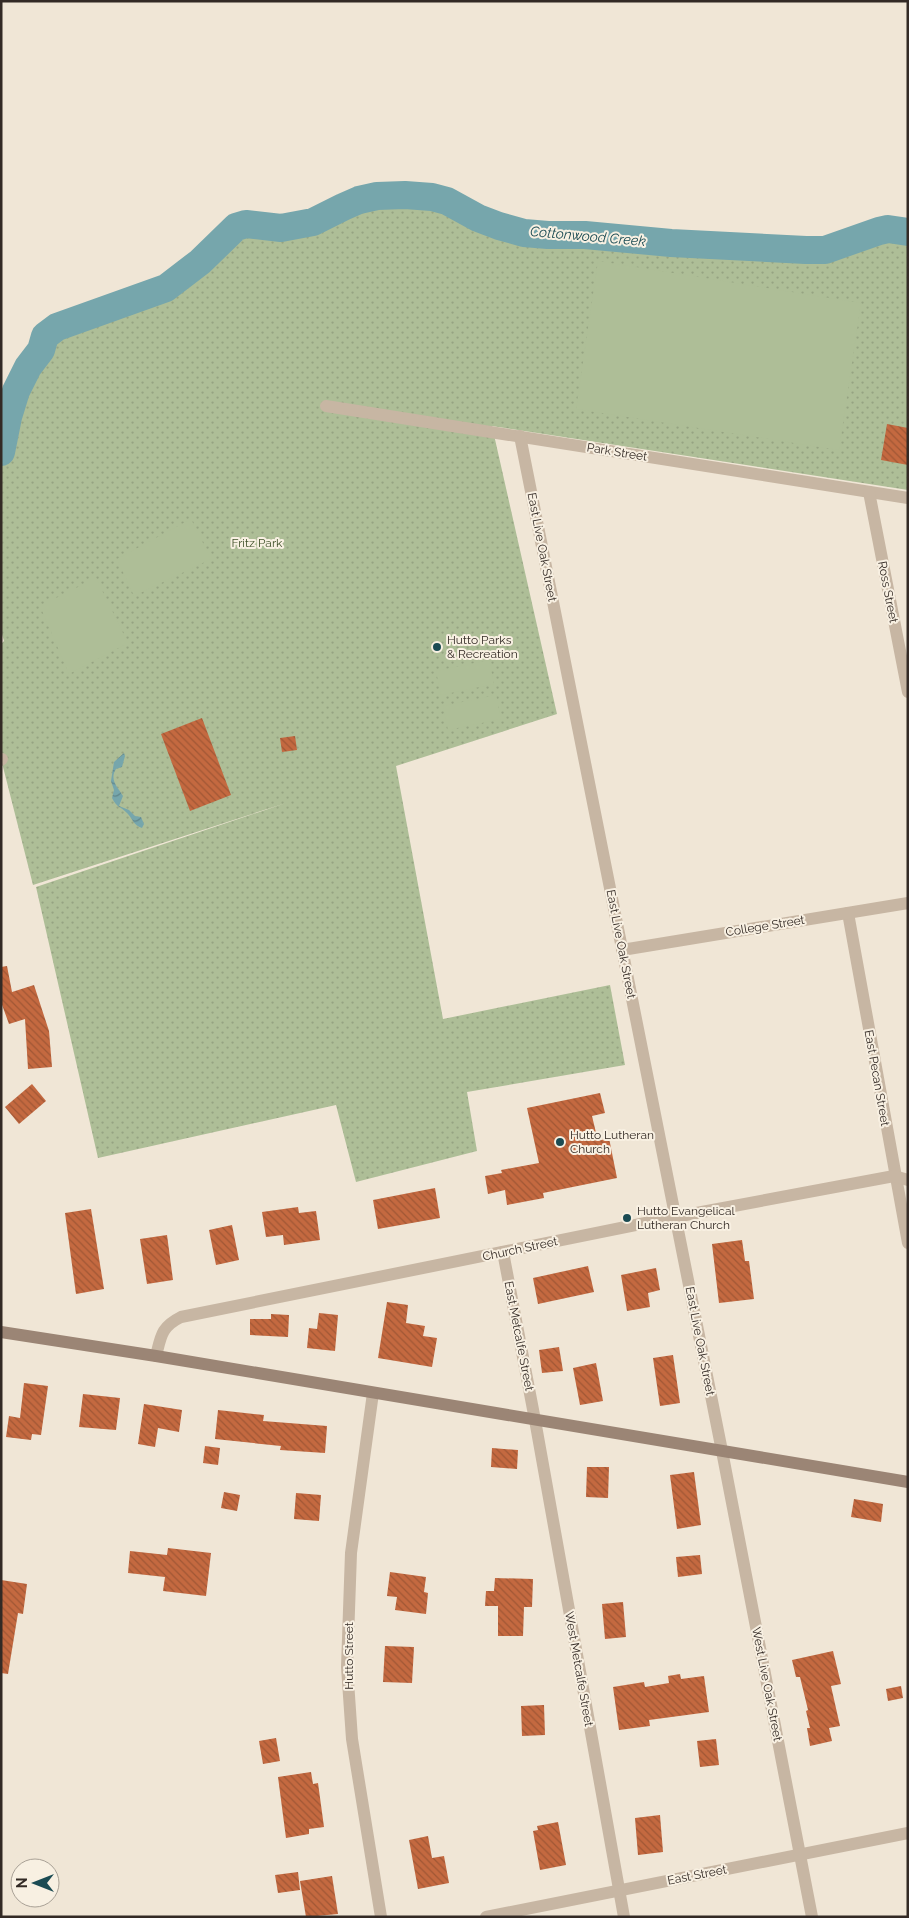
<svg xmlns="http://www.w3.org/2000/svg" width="909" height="1918" viewBox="0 0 909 1918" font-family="Raleway,sans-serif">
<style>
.green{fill:url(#green-dots)}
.pitch{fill:#aebe97}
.water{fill:url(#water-waves)}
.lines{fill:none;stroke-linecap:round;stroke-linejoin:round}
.river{stroke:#76a6ac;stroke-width:28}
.building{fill:url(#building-back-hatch)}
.street{stroke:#c7b6a3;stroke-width:12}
.secondary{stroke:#9b8575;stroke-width:12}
.poi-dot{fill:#1b4b53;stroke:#f8f0e2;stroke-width:2}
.labels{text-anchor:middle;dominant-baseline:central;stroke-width:4;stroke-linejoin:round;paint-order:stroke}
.street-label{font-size:12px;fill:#332a25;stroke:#f8f0e2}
.park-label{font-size:12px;fill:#3f5029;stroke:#f8f0e2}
.poi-label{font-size:12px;fill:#332a25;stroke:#f8f0e2;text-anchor:start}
.water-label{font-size:14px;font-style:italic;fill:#1b4b53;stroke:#f8f0e2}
</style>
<defs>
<pattern id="green-dots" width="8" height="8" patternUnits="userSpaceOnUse" patternTransform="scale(1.25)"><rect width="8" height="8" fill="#aebe97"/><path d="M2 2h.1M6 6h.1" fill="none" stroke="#96a382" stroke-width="1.8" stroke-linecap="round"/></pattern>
<pattern id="water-waves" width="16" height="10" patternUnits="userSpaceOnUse" patternTransform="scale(1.25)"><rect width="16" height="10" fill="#76a6ac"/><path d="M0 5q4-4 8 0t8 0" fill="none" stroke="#61878c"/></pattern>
<pattern id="building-back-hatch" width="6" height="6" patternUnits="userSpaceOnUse" patternTransform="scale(1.25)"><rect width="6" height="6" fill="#c46940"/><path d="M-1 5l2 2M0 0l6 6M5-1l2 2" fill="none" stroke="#a05735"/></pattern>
</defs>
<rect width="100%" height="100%" fill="#f0e6d6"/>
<path class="green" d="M419,192L500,220L563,235L816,245L902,218L908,219V490L492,426L557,714L396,766L443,1019L610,985L625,1065L467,1092L477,1151L356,1182L336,1105L98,1158L36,887L286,803L33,885L1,759V644L4,641L1,631V433L5,395L48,319L116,295L193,272L234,229L305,223L367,197Z"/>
<g class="pitch">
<path d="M598,261L861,303L839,450L576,409Z"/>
<path d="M191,519L211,559L134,596L117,559Z"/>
<path d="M96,578L128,643L69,674L40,606Z"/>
<path d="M489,660L494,684L441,695L436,671Z"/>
<path d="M496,695L501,719L448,730L443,706Z"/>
</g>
<path class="water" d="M124,753L125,756L122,767L116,769C109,780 118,787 123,796L119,806L129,810L135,816L141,817L144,824L142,828C133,825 133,819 127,813C120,806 117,808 112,798L114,790L111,781L114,762Z"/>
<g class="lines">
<path class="river" d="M1,452L8,417L16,391L28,367L41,350L45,336L57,327L166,288L200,262L236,227L246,224L281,228L313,222L343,207L359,200L377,196L405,195L432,197L447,201L478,218L499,226L524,233L548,235H585L671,243L806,250H825L879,231L888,229L908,232"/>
</g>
<g class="building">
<path d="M887,424L908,428V465L881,460Z"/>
<path d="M202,718L231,795L190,811L161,734Z"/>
<path d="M295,736L297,750L282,752L280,738Z"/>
<path d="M7,966L12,992L34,985L49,1031L52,1067L28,1069L25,1019L9,1024L1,1002V967Z"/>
<path d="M32,1084L46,1101L19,1124L5,1107Z"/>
<path d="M600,1093L605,1113L592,1116L598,1141L609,1138L617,1178L543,1193L544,1198L507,1205L505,1190L488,1194L485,1176L502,1173L501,1170L539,1163L527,1108Z"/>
<path d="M435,1188L440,1218L378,1229L373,1200Z"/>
<path d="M298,1207L299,1213L316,1211L320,1240L284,1245L283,1235L266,1237L262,1212Z"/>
<path d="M91,1209L104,1289L76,1294L65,1213Z"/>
<path d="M232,1225L239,1260L216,1265L209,1230Z"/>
<path d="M167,1235L173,1280L147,1284L140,1239Z"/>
<path d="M742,1240L745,1261H749L754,1299L719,1303L712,1244Z"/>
<path d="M588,1266L594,1292L538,1304L533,1278Z"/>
<path d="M656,1268L660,1290L648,1293L650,1307L627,1311L621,1275Z"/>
<path d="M387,1302L408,1305L406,1323L425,1326L423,1336L437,1338L432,1367L378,1358Z"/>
<path d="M319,1313L338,1315L335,1351L307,1348L309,1328L317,1329Z"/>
<path d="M271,1314L289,1315L288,1337L250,1335V1319H271Z"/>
<path d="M559,1347L563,1371L542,1373L539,1350Z"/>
<path d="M673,1355L680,1403L660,1406L653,1358Z"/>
<path d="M596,1363L603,1401L580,1405L573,1368Z"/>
<path d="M24,1383L48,1386L41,1435L32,1434L31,1440L6,1437L9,1416L20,1418Z"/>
<path d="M83,1394L120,1398L116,1430L79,1427Z"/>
<path d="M144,1404L182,1410L179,1432L158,1428L155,1447L138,1444Z"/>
<path d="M218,1410L264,1415L263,1421L327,1426L325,1453L280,1450L281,1446L215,1439Z"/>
<path d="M205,1446L220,1448L218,1465L203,1463Z"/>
<path d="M492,1448L518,1450L517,1469L491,1467Z"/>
<path d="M587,1467H609L608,1498L586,1497Z"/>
<path d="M694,1472L701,1525L677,1529L670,1475Z"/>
<path d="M224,1492L240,1495L237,1511L221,1508Z"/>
<path d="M296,1493L321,1495L319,1521L294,1519Z"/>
<path d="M854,1499L883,1504L881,1522L851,1517Z"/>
<path d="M168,1548L211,1553L206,1596L163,1591L165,1577L128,1573L130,1551L167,1555Z"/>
<path d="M700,1555L702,1574L678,1577L676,1557Z"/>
<path d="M390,1572L426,1577L424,1592L428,1593L426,1614L395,1610L397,1597L387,1596Z"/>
<path d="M495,1578L533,1579L532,1607H524L523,1636H498V1606H485L486,1591H494Z"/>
<path d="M1,1580L27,1584L23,1614L18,1613L8,1674L1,1673Z"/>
<path d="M623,1602L626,1637L605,1639L602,1604Z"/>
<path d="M385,1646L414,1647L412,1683L383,1682Z"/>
<path d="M833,1651L841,1684L831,1686L840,1726L829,1728L832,1741L810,1746L807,1728H810L806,1711L808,1710L800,1677H796L792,1660Z"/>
<path d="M680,1674L681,1679L704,1676L709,1712L649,1720L650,1726L619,1730L613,1687L644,1682L645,1687L669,1683L668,1676Z"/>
<path d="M901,1686L903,1698L888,1701L886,1689Z"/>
<path d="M544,1705L545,1735L522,1736L521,1706Z"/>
<path d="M276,1738L280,1761L263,1764L259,1741Z"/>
<path d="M716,1739L719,1765L700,1767L697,1741Z"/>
<path d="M311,1772L313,1784L318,1783L324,1827L309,1829V1834L286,1838L278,1777Z"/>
<path d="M660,1815L663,1852L638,1855L635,1818Z"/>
<path d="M558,1822L566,1865L540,1870L533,1831L538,1830L537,1826Z"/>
<path d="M428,1836L432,1858L444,1856L449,1883L418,1889L409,1840Z"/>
<path d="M298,1872L300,1890L278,1893L275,1875Z"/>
<path d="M332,1876L338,1914L306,1917L300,1881Z"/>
</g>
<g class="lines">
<g class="street">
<path d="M326,406L908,498"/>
<path d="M520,436L722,1451L812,1917"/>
<path d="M869,492L908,692"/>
<path d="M1,760L2,759"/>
<path d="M848,913L908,1243"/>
<path d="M622,950L908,903"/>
<path d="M503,1252L535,1420L624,1917"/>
<path d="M156,1356C161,1336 161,1327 181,1317L675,1217L894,1176L908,1180"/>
<path d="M373,1393L351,1553L347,1667L352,1739L381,1917"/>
<path d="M486,1917L908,1833"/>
</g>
<path class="secondary" d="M1,1332L156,1356L908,1482"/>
</g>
<g class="poi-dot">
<circle cx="437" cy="647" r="5"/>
<circle cx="560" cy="1142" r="5"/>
<circle cx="627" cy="1218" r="5"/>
</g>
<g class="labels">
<g class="street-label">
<text transform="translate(617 452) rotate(9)">Park Street</text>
<text transform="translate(542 547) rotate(79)">East Live Oak Street</text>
<text transform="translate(888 592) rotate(79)">Ross Street</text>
<text transform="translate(765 926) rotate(-9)">College Street</text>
<text transform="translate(621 944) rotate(79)">East Live Oak Street</text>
<text transform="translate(877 1078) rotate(80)">East Pecan Street</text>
<text transform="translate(520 1249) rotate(-12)">Church Street</text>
<text transform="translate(519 1336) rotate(79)">East Metcalfe Street</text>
<text transform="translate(700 1341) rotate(79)">East Live Oak Street</text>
<text transform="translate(349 1656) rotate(-90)">Hutto Street</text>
<text transform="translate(579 1669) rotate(80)">West Metcalfe Street</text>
<text transform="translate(767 1684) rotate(79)">West Live Oak Street</text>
<text transform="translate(697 1875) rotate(-11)">East Street</text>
</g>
<g class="park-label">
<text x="257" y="543">Fritz Park</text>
</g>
<g class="poi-label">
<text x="447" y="640">Hutto Parks<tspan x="447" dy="14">&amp; Recreation</tspan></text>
<text x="570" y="1135">Hutto Lutheran<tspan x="570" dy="14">Church</tspan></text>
<text x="637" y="1211">Hutto Evangelical<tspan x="637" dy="14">Lutheran Church</tspan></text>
</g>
<g class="water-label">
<text transform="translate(588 236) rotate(5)">Cottonwood Creek</text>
</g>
</g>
<rect width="909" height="1918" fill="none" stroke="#332a25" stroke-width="5"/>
<g transform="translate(35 1883) rotate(270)"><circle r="24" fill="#f8f0e2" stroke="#a9a196"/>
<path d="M0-4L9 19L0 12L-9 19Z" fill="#1b4b53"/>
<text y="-8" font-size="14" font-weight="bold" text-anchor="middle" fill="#332a25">N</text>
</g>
</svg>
